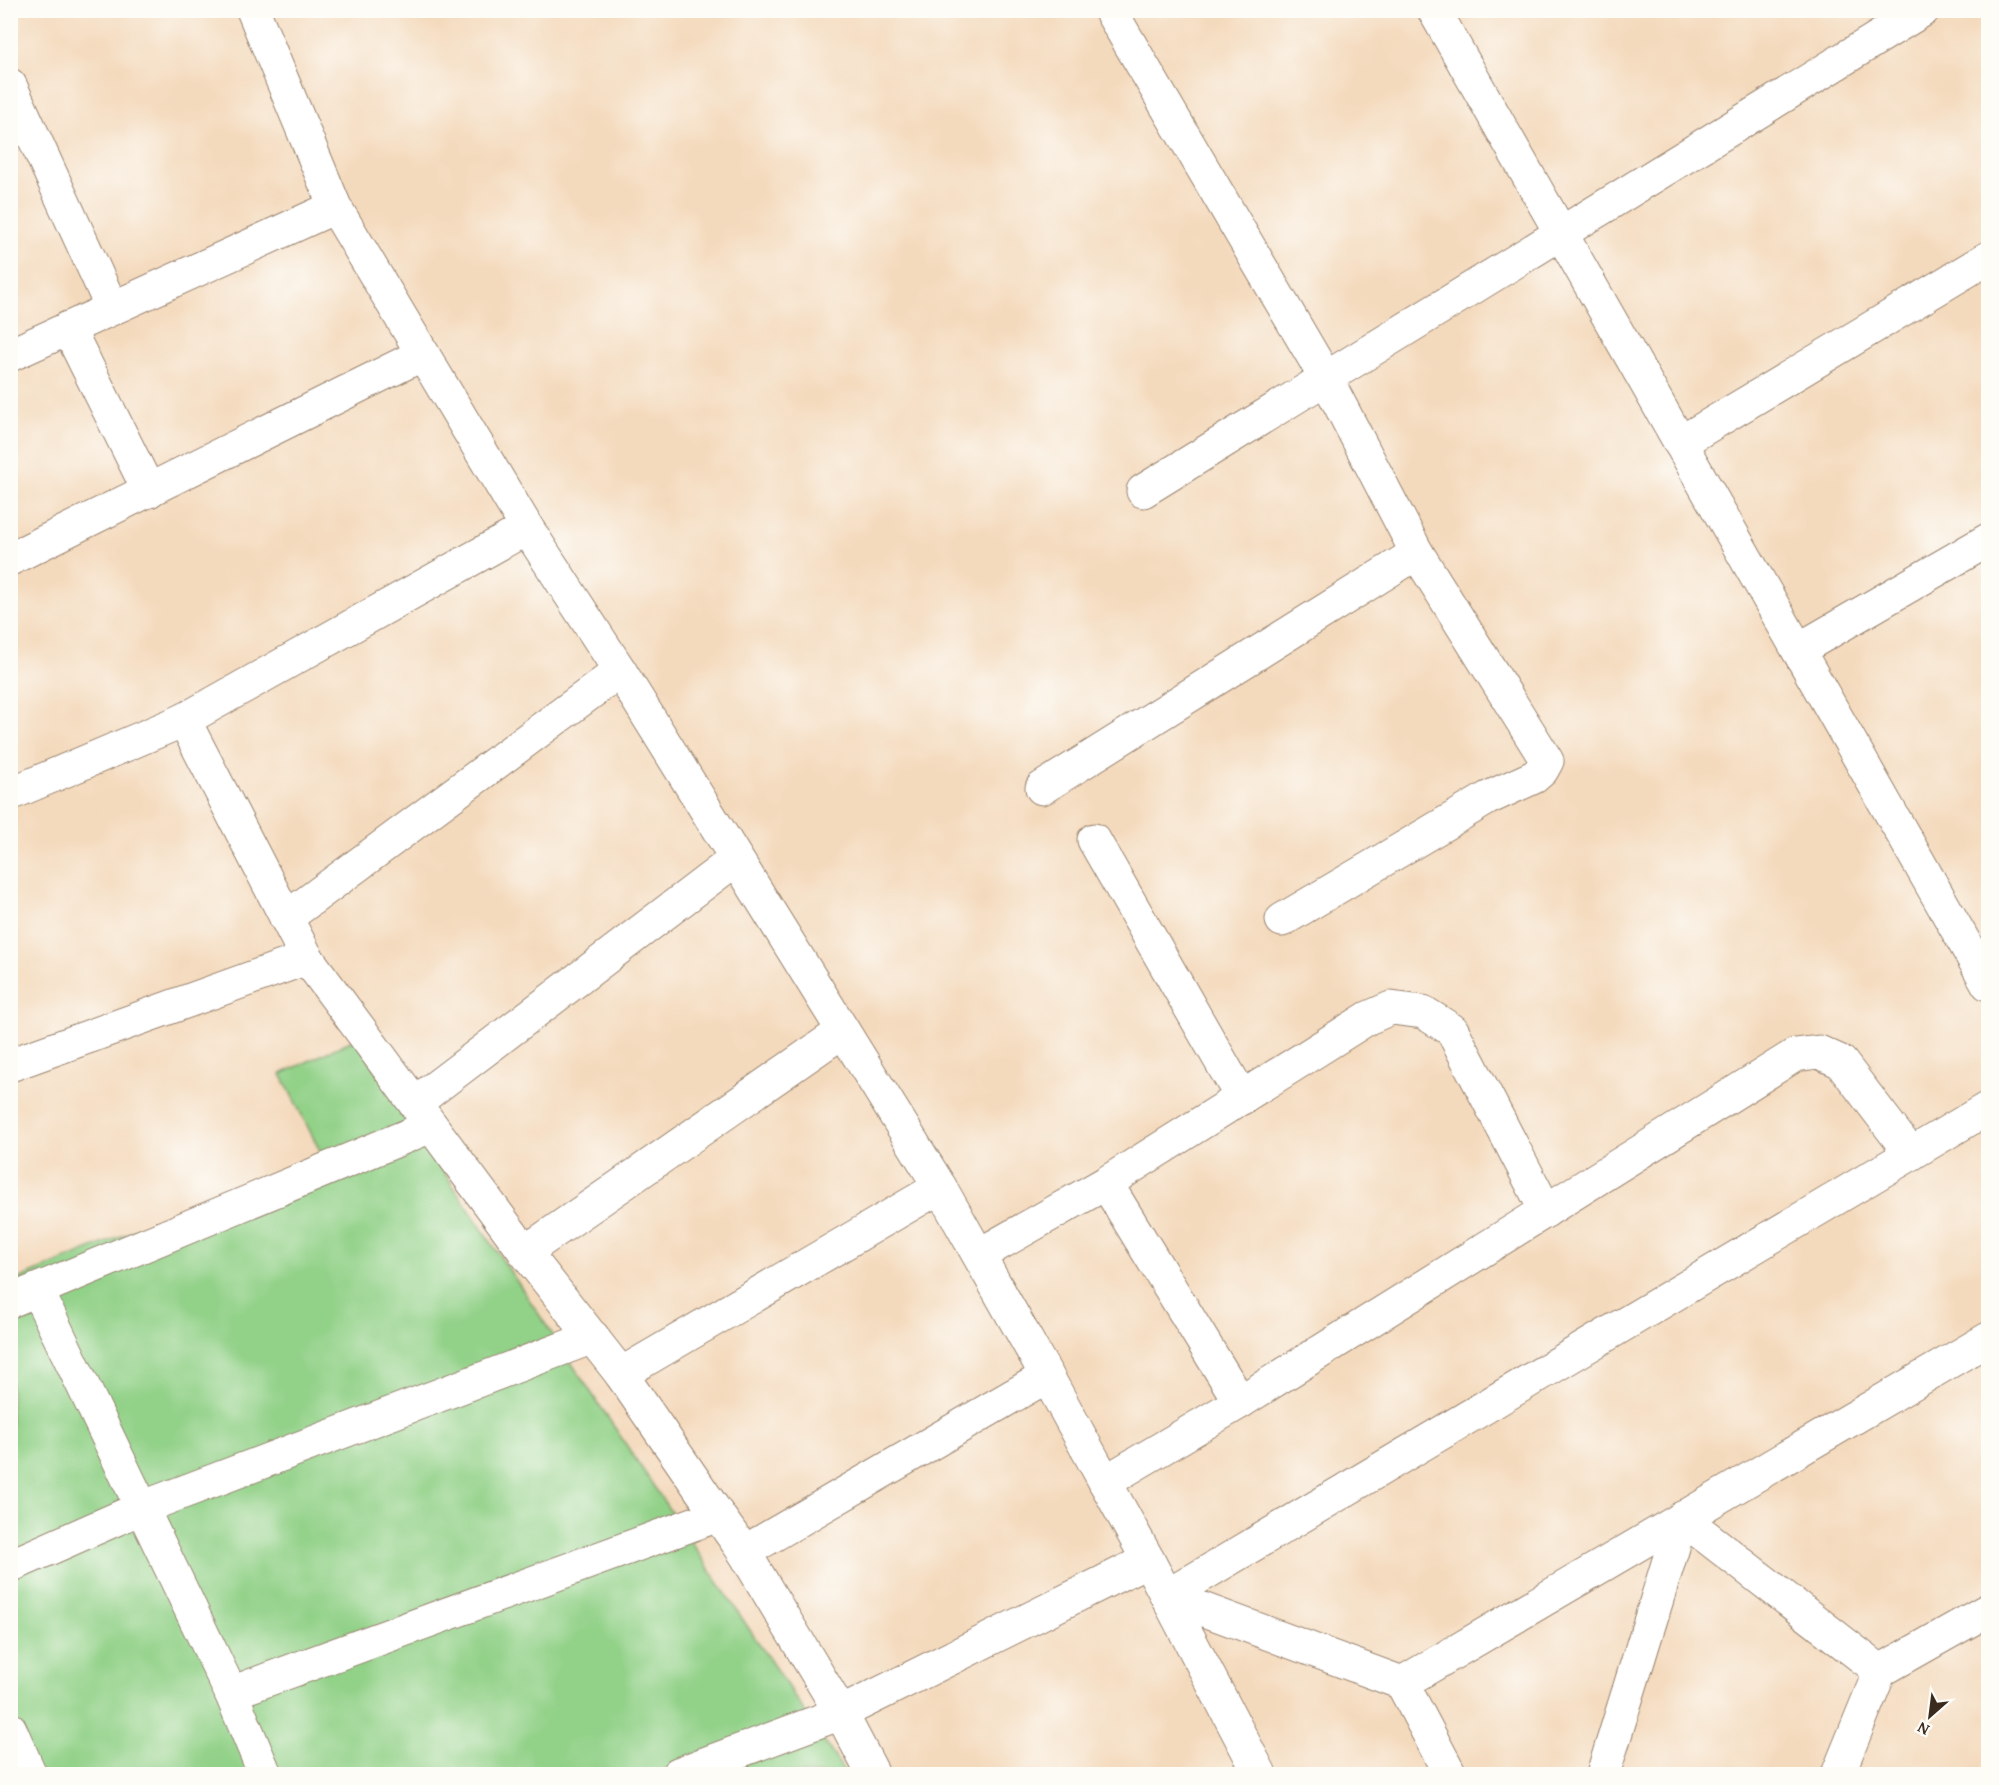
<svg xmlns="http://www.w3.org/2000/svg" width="1999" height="1785" viewBox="0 0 1999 1785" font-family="'Gentium Book Plus',serif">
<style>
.green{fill:#92d188;stroke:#667e53;stroke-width:1.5}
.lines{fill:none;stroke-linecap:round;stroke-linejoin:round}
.street-casing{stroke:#98826e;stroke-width:35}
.street{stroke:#fff;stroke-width:33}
</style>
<rect width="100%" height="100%" fill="#fdfcf7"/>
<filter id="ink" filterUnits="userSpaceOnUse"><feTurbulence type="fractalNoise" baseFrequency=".0167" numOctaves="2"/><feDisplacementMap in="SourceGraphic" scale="12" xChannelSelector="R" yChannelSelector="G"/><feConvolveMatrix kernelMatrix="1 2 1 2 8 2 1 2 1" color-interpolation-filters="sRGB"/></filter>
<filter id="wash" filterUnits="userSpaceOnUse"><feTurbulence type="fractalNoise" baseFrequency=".008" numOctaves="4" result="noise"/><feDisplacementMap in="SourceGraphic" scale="24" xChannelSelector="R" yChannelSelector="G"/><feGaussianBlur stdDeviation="1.35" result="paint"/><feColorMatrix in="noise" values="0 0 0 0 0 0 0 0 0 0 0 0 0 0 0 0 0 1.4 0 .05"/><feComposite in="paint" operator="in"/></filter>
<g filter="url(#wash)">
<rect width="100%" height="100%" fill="#f4dabd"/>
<path class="green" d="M355,1039L846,1774H11V1282L321,1153L281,1074Z"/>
</g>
<g filter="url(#ink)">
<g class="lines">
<defs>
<g id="street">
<path d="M253,10L335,207L527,528L620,671L940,1187L1047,1376L1148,1560L1260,1774"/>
<path d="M1110,10L1327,380L1417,553L1547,761L1542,770L1534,777L1488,798L1282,920"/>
<path d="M1434,10L1988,984"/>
<path d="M10,85L112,308"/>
<path d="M68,328L149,491"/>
<path d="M10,355L335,207"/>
<path d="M1680,443L1988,258"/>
<path d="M1143,491L1923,10"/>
<path d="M10,559L423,354"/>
<path d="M1798,650L1988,540"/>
<path d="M184,720L307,958L525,1252L621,1374L718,1515L744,1552L841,1713L873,1774"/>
<path d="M1042,788L1417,553"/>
<path d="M10,794L184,720L527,528"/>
<path d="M1094,840L1242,1098"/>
<path d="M286,918L620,671"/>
<path d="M10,1065L307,958"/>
<path d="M415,1103L736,859"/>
<path d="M1106,1183L1240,1402"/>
<path d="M525,1252L843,1031"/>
<path d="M979,1255L1106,1183L1368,1018L1391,1008L1423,1012L1452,1030L1546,1211"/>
<path d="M37,1290L231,1693L265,1774"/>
<path d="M10,1301L431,1126"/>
<path d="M621,1374L940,1187"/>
<path d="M1105,1482L1240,1402L1795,1055L1819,1052L1841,1062L1911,1154"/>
<path d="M744,1552L1047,1376"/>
<path d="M10,1566L141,1508L593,1337"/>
<path d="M1167,1596L1988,1108"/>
<path d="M1167,1596L1402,1683L1450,1774"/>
<path d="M1402,1683L1988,1339"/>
<path d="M231,1693L718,1515"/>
<path d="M10,1729L30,1774"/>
<path d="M678,1774L841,1713L1148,1560"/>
<path d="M1603,1774L1682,1518L1880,1671"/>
<path d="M1838,1774L1880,1671L1988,1610"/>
</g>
</defs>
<use href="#street" class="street-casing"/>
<use href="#street" class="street"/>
</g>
</g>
<rect width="1999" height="1785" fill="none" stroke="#fdfcf7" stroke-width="36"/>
<g transform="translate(1930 1716) rotate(208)" stroke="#fdfcf7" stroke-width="4.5" paint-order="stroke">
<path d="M0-4.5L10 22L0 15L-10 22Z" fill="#3b2a1e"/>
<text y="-9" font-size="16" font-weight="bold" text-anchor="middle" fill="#3b2a1e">N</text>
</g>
</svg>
